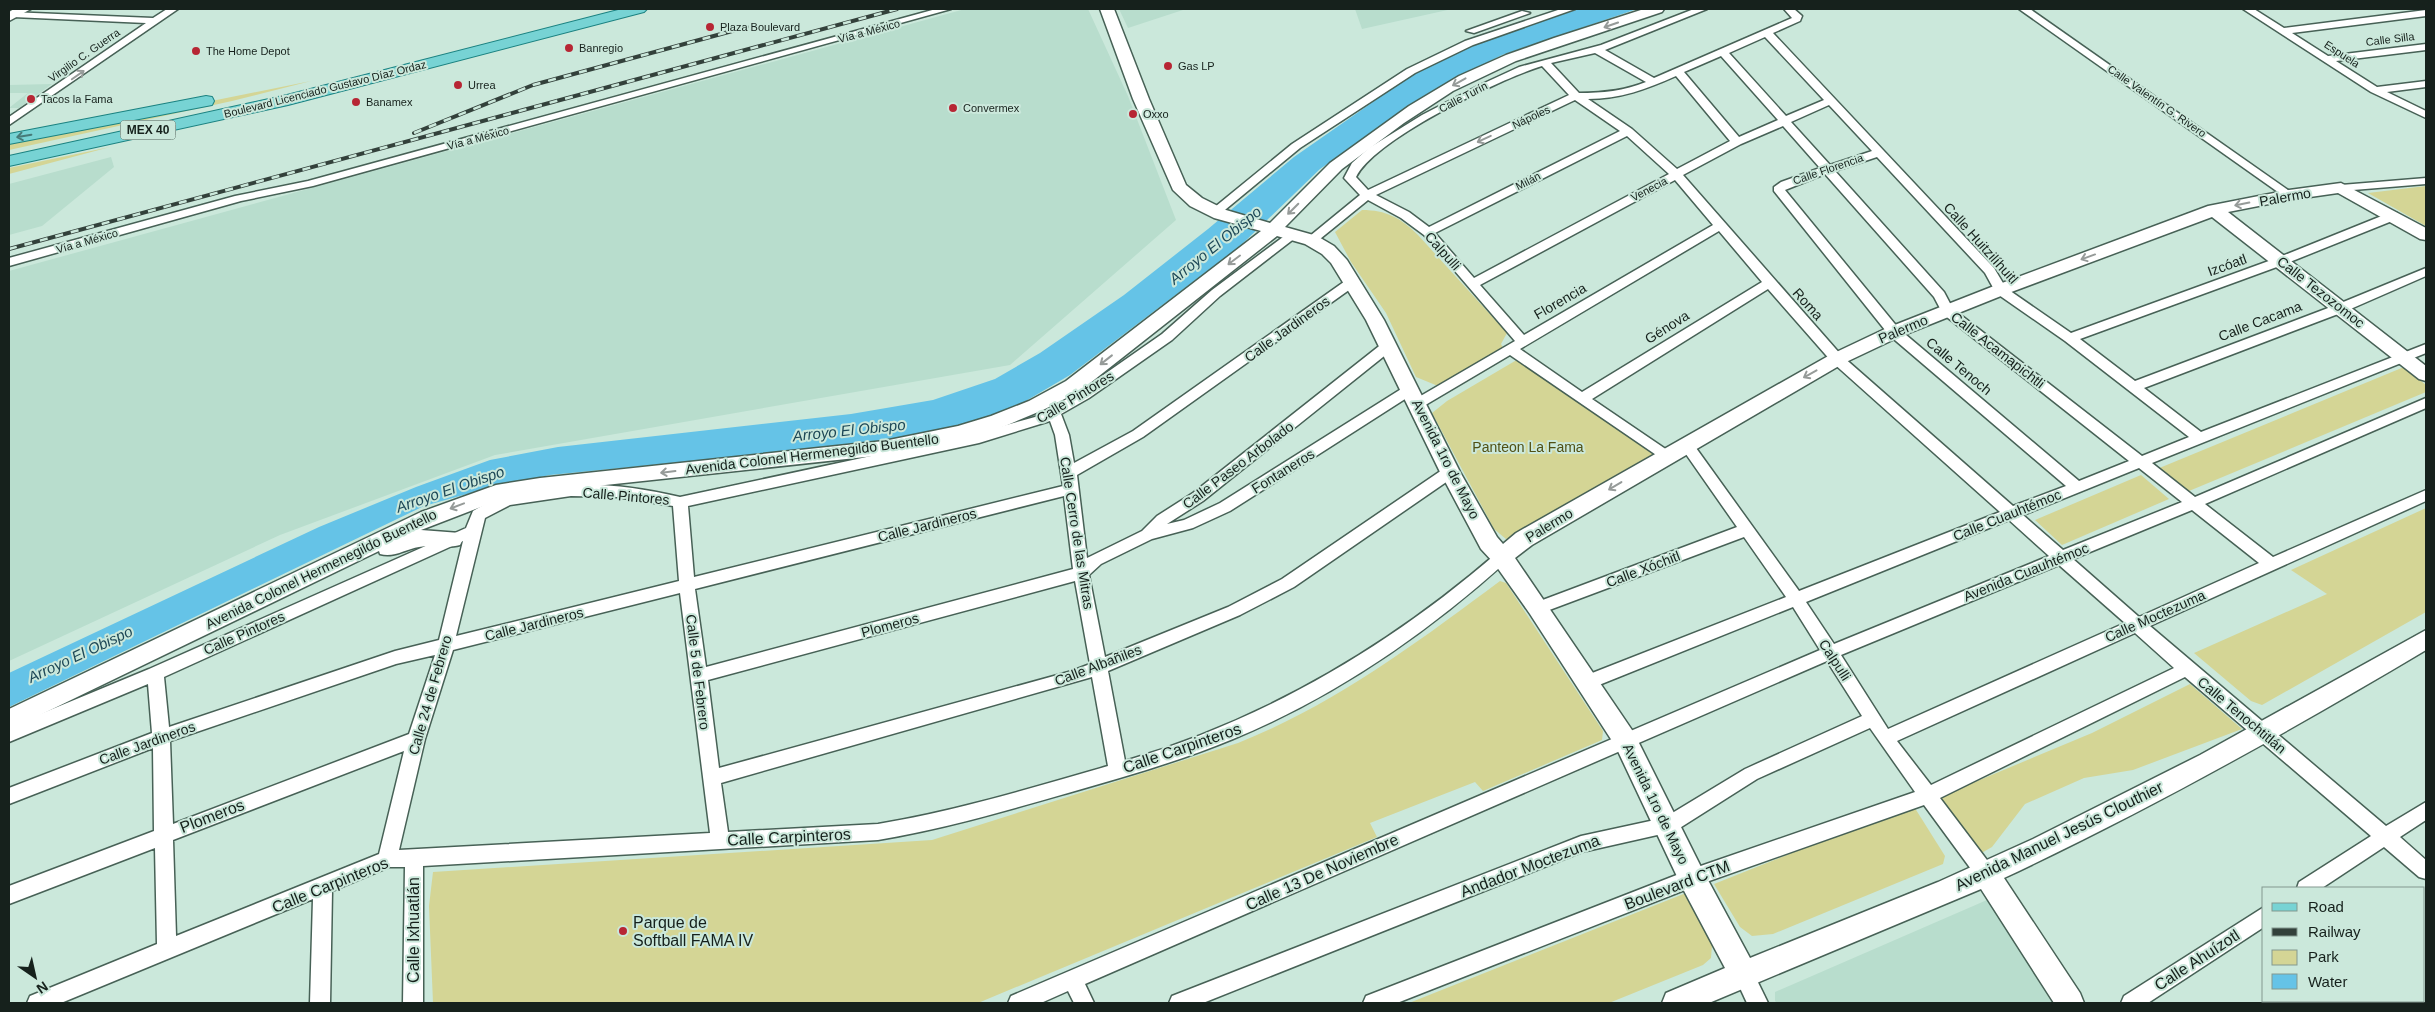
<svg xmlns="http://www.w3.org/2000/svg" width="2435" height="1012" viewBox="0 0 2435 1012" font-family="Helvetica,sans-serif">
<style>
.built{fill:#b8ddcd}
.green{fill:#d4d595}
.water{fill:#65c3e7}
.lines{fill:none;stroke-linecap:round;stroke-linejoin:round}
.street-casing{stroke:#476156;stroke-width:3}
.secondary-casing{stroke:#476156;stroke-width:3}
.primary-casing{stroke:#1b8281;stroke-width:2}
.street{fill:#fff;fill-rule:evenodd}
.secondary{fill:#fff;fill-rule:evenodd}
.primary{fill:#77d3d4;fill-rule:evenodd}
.rail-casing{stroke:#33413b;stroke-width:4}
.rail{stroke:#cbe8db;stroke-width:2.5;stroke-dasharray:8;stroke-linecap:butt}
.oneway{stroke:#969b99}
.oneway2{stroke:#467a78}
.poi-dot{fill:#b72634;stroke:#cbe8db;stroke-width:2}
.labels{text-anchor:middle;dominant-baseline:central;stroke-width:4;stroke-linejoin:round;paint-order:stroke}
.far-poi-label{font-size:11px;fill:#16211c;stroke:#cbe8db;text-anchor:start}
.far-street-label{font-size:11px;fill:#16211c;stroke:#cbe8db}
.shield{fill:#cbe8db;stroke:#4c5d55;stroke-width:1}
.shield-label{font-size:12px;font-weight:bold;fill:#16211c}
.street-label{font-size:14px;fill:#16211c;stroke:#cbe8db}
.park-label{font-size:14px;fill:#505014;stroke:#cbe8db}
.water-label{font-size:15px;font-style:italic;fill:#1d4756;stroke:#cbe8db}
.near-street-label{font-size:16px;fill:#16211c;stroke:#cbe8db}
.near-poi-label{font-size:16px;fill:#16211c;stroke:#cbe8db;text-anchor:start}
</style>
<rect width="100%" height="100%" fill="#cbe8db"/>
<g class="built">
<path d="M965,9H1088L1128,96L1176,220L1010,365L495,455L280,535L9,661V271Z"/>
<path d="M1119,9H1186L1128,28Z"/>
<path d="M1355,9H1452L1362,29Z"/>
<path d="M52,84L19,108H9L28,93H9V85Z"/>
<path d="M111,157L114,167L42,226L9,235V184Z"/>
<path d="M1987,900L1991,904L2052,1003H1777L1775,1001V992Z"/>
</g>
<g class="green">
<path d="M311,81L232,101L9,150V142Z"/>
<path d="M110,147L9,174V168Z"/>
<path d="M2426,186V226L2368,193Z"/>
<path d="M1362,210C1386,210 1401,218 1418,235L1507,333L1501,344L1503,348L1438,386L1416,377L1386,313L1351,262L1335,232Z"/>
<path d="M1520,358L1655,453L1521,533L1506,539L1494,529L1432,413L1447,401Z"/>
<path d="M2404,367L2426,385V392L2189,491L2157,469Z"/>
<path d="M2141,475L2169,499L2062,545L2035,520Z"/>
<path d="M2426,508V612L2262,705L2251,701L2194,653L2327,594L2291,570Z"/>
<path d="M1500,581L1506,583L1603,731L1602,740L1483,791L1475,782L1370,823L1377,837L978,1003H433L429,906L433,872L932,840L1238,743C1334,705 1418,642 1500,581Z"/>
<path d="M2190,684L2242,729L2133,770L2084,778L2025,804L1992,847L1978,855L1939,797L2092,733Z"/>
<path d="M1913,805L1945,856L1943,864L1773,934L1752,936L1740,927L1714,884Z"/>
<path d="M1686,893L1712,945L1711,958L1703,965L1609,1003H1409Z"/>
</g>
<path class="water" d="M1579,9H1637L1502,55L1441,86L1320,169L1239,247L1070,375L1012,409L948,431L845,446L550,475L485,489L424,506L9,707V673L319,527L416,487L490,460L558,447L851,414L933,400L995,379L1040,353L1124,295L1208,229L1294,157L1413,74L1479,42Z"/>
<g class="lines">
<defs>
<g id="street">
<path d="M167,9H178L9,125V117L146,23L13,17L10,16V12L153,18Z"/>
<path d="M936,9H951L313,186L241,201L9,266V258L235,196L308,181Z"/>
<path d="M1561,9H1575L1473,45L1415,73L1300,148L1220,214L1216,215L1210,211L1292,144L1407,69L1465,41Z"/>
<path d="M1694,9H1707L1605,50L1654,78L1792,18L1784,9H1794L1802,16L1800,21L1773,33L1994,268L2006,288L2071,333L2277,258L2389,213H2397L2399,216L2397,219L2285,264L2080,339L2135,381L2336,305L2426,268V276L2346,311L2144,388L2201,432L2426,344V353L2152,463L2195,497L2426,398V408L2205,504L2273,557L2426,490V501L2150,626L2386,826L2426,802V820L2400,837L2426,860V879L2419,877L2384,847L2322,888H2297L2299,882L2371,836L2185,677L1940,798L1993,868L1995,874L1993,880L1986,883L1979,880L1924,805L1695,886L1397,1003H1363L1366,996L1692,869L1915,792L1870,728L1757,779L1675,831L1582,852L1203,1003H1169L1172,996L1581,836L1664,818L1745,769L1862,716L1827,661L1085,984L1094,1003H1074L1068,991L1041,1003H1008L1011,996L1820,650L1793,607L1594,687L1588,689L1582,687L1580,682L1582,677L1786,597L1744,537L1544,612L1538,614L1532,612L1530,608L1532,604L1737,527L1681,447L1679,444L1681,441H1691L1799,591L2000,512L1832,362L1768,289L1592,399L1670,452L1672,456L1670,460L1665,461L1510,355L1422,407H1412L1410,404L1412,401L1515,341L1424,235L1401,218L1368,200L1315,243H1307L1305,240L1360,195L1344,178L1352,163L1369,148L1422,115L1480,85L1519,67L1601,45ZM1765,37L1824,100L1786,116L1729,53ZM1595,53L1646,82C1624,91 1602,93 1579,93L1551,63ZM1721,56L1778,120L1739,137L1684,72ZM1542,66L1569,95L1368,190L1356,177C1376,138 1498,80 1542,66ZM1676,76L1730,141L1677,169L1632,129L1588,99C1620,99 1647,89 1676,76ZM1575,100L1620,131L1429,227L1409,212L1376,195ZM1829,105L1872,151L1830,165L1791,122ZM1783,126L1820,168L1781,182L1774,187V191L1889,335L2066,486L2013,506L1842,356L1683,175L1741,144ZM1627,136L1669,174L1474,278L1435,233ZM1877,157L1985,273L1996,293L2065,341L2189,437L2142,456L1953,309L1944,292L1835,171ZM1825,174L1934,297L1943,314L2129,461L2079,481L1899,329L1785,190ZM1675,180L1713,225L1524,335L1480,285ZM1719,231L1762,282L1582,392L1520,349ZM2139,468L2182,502L2063,550L2023,515ZM2192,510L2259,563L2139,617L2073,559ZM2009,520L2049,556L1834,644L1806,602ZM2059,565L2125,623L1888,729L1841,655ZM2135,633L2174,668L1931,785L1897,741Z"/>
<path d="M2019,9H2030L2295,195L2293,197H2285Z"/>
<path d="M2243,9H2254L2284,28L2426,10V16L2292,33L2328,56L2426,44V50L2336,61L2377,87L2426,81V87L2387,92L2426,111V118L2371,92Z"/>
<path d="M1522,11L1530,13L1474,33L1466,31Z"/>
<path d="M2426,178V184L2341,191L2335,188L2341,185Z"/>
<path d="M1291,231L1297,235L1295,238L1220,296L1172,340L1089,398L1061,414L1069,435L1074,463L1133,431L1348,279H1356L1358,282L1356,285L1143,437L1077,475L1087,558L1142,531L1157,516L1193,493L1383,343H1393L1395,346L1393,349L1203,501L1167,524L1184,520L1220,503L1406,386H1416L1418,389L1416,392L1230,511L1193,528L1152,539L1101,564L1089,575L1105,657L1228,607L1282,579L1445,468H1455L1457,472L1455,476L1294,587L1240,615L1108,671L1125,761C1264,720 1387,648 1497,553H1507L1510,557L1507,561C1426,634 1335,697 1233,739C1180,761 1124,777 1068,793C1005,811 943,829 878,840L423,866V1003H403L405,867H389L332,891L330,1003H310L313,899L61,1003H27L30,996L157,944L155,848L9,904V886L154,831L153,748L9,804V788L152,733L148,684L9,742V727L149,669L466,528L473,511C533,475 614,481 680,497L978,433L1035,417L1079,392L1162,334L1212,290ZM1050,421L1055,435L1063,486L694,577L688,506L979,443ZM571,496L617,497L673,506L679,581L456,636L485,518L510,505ZM1064,496L1073,569L706,667L695,589ZM463,541L439,640L395,651L169,727L164,677ZM1075,581L1090,664L1072,671L719,768L708,680ZM680,593L710,833L399,850L425,739L453,650ZM435,655L409,734L173,824L170,741L396,664ZM1092,677L1108,766C1032,788 956,811 878,824L728,832L721,783ZM404,751L379,854L176,936L173,840Z"/>
<path d="M2264,907V927L2148,1003H2121L2124,996Z"/>
<path d="M1744,965L1751,968L1768,1003H1747L1734,975L1737,968Z"/>
</g>
<g id="secondary">
<path d="M14,9H31L9,21V12Z"/>
<path d="M1100,9H1114L1149,99L1186,185L1202,198L1226,210L1270,223L1330,163L1409,106L1459,76L1506,55L1554,38L1644,9H1664L1662,12L1516,61L1453,91L1404,123L1342,169L1285,227L1317,236L1334,246L1347,260L1384,320L1460,472L1497,537L1503,544L1516,533L1830,355L1887,328L1994,286L2208,206L2289,190L2341,183L2426,228V240L2420,239L2338,193L2289,200L2228,212L2426,366V381L2419,379L2212,217L2006,294L1901,336L1844,363L1532,545L1515,558L1634,733L1702,869L1750,958L1938,882L2033,839L2200,755L2426,630V650C2288,732 2149,810 2004,878L2080,993L2084,1003H2054L1981,889L1709,1003H1662L1666,993L1725,968L1682,887L1616,747L1530,614L1494,563L1481,549L1440,472L1366,320L1331,263L1322,254L1305,244L1277,236L1080,391L1043,410L1005,426L961,440L884,455L540,492L499,500L421,530L460,533L463,539L460,545C446,549 433,544 419,547C406,549 394,558 380,554L379,551L9,730V709L421,512L496,485L540,478L884,441L958,426L991,416L1029,401L1066,381L1261,231L1214,218L1190,206L1173,190L1133,99Z"/>
</g>
<g id="primary">
<path d="M622,9H647L644,12L288,105L9,166V156L287,95Z"/>
<path d="M206,96L212,97L214,101L212,105L9,144V134Z"/>
</g>
</defs>
<use href="#street" class="street-casing"/>
<use href="#secondary" class="secondary-casing"/>
<use href="#primary" class="primary-casing"/>
<use href="#street" class="street"/>
<use href="#secondary" class="secondary"/>
<use href="#primary" class="primary"/>
<defs>
<g id="rail">
<path d="M414,133L533,85L747,27"/>
<path d="M9,249L897,9"/>
</g>
</defs>
<use href="#rail" class="rail-casing"/>
<use href="#rail" class="rail"/>
</g>
<defs><path id="oneway-shaft" d="M-6 0H5M1.5-3L5.5 0L1.5 3" fill="none" stroke-width="1.6" stroke-linecap="round" stroke-linejoin="round" transform="scale(1.25)"/></defs>
<g class="oneway">
<use href="#oneway-shaft" transform="translate(1611 25) rotate(161)"/>
<use href="#oneway-shaft" transform="translate(78 75) rotate(-35)"/>
<use href="#oneway-shaft" transform="translate(1459 82) rotate(151)"/>
<use href="#oneway-shaft" transform="translate(1484 139) rotate(155)"/>
<use href="#oneway-shaft" transform="translate(2242 204) rotate(169)"/>
<use href="#oneway-shaft" transform="translate(1293 209) rotate(135)"/>
<use href="#oneway-shaft" transform="translate(2088 257) rotate(160)"/>
<use href="#oneway-shaft" transform="translate(1234 260) rotate(143)"/>
<use href="#oneway-shaft" transform="translate(1106 360) rotate(142)"/>
<use href="#oneway-shaft" transform="translate(1810 374) rotate(151)"/>
<use href="#oneway-shaft" transform="translate(668 472) rotate(173)"/>
<use href="#oneway-shaft" transform="translate(1615 486) rotate(149)"/>
<use href="#oneway-shaft" transform="translate(457 506) rotate(159)"/>
</g>
<use class="oneway2" href="#oneway-shaft" transform="translate(24 136) rotate(170)"/>
<g class="poi-dot">
<circle cx="710" cy="27" r="5"/>
<circle cx="569" cy="48" r="5"/>
<circle cx="196" cy="51" r="5"/>
<circle cx="1168" cy="66" r="5"/>
<circle cx="458" cy="85" r="5"/>
<circle cx="31" cy="99" r="5"/>
<circle cx="356" cy="102" r="5"/>
<circle cx="953" cy="108" r="5"/>
<circle cx="1133" cy="114" r="5"/>
<circle cx="623" cy="931" r="5"/>
</g>
<g class="labels">
<g class="far-poi-label">
<text x="720" y="27">Plaza Boulevard</text>
<text x="579" y="48">Banregio</text>
<text x="206" y="51">The Home Depot</text>
<text x="1178" y="66">Gas LP</text>
<text x="468" y="85">Urrea</text>
<text x="41" y="99">Tacos la Fama</text>
<text x="366" y="102">Banamex</text>
<text x="963" y="108">Convermex</text>
<text x="1143" y="114">Oxxo</text>
</g>
<g class="far-street-label">
<text transform="translate(869 31) rotate(-15)">Vía a México</text>
<text transform="translate(2390 39) rotate(-7)">Calle Silla</text>
<text transform="translate(2342 54) rotate(33)">Espuela</text>
<text transform="translate(84 55) rotate(-35)">Virgilio C. Guerra</text>
<text transform="translate(325 89) rotate(-14)">Boulevard Licenciado Gustavo Díaz Ordaz</text>
<text transform="translate(1463 97) rotate(-28)">Calle Turín</text>
<text transform="translate(2157 101) rotate(35)">Calle Valentín G. Rivero</text>
<text transform="translate(1531 117) rotate(-25)">Nápoles</text>
<text transform="translate(478 138) rotate(-15)">Vía a México</text>
<text transform="translate(1828 169) rotate(-19)">Calle Florencia</text>
<text transform="translate(1528 181) rotate(-27)">Milán</text>
<text transform="translate(1649 189) rotate(-28)">Venecia</text>
<text transform="translate(87 241) rotate(-16)">Vía a México</text>
</g>
<rect class="shield" x="120.5" y="120.5" width="55" height="19" rx="4"/>
<g class="shield-label">
<text x="148" y="130">MEX 40</text>
</g>
<g class="street-label">
<text transform="translate(2285 197) rotate(-10)">Palermo</text>
<text transform="translate(1981 243) rotate(48)">Calle Huitzilíhuitl</text>
<text transform="translate(1443 251) rotate(48)">Calpulli</text>
<text transform="translate(2227 265) rotate(-20)">Izcóatl</text>
<text transform="translate(2321 292) rotate(38)">Calle Tezozomoc</text>
<text transform="translate(1560 301) rotate(-30)">Florencia</text>
<text transform="translate(1808 304) rotate(48)">Roma</text>
<text transform="translate(2260 321) rotate(-21)">Calle Cacama</text>
<text transform="translate(1667 327) rotate(-32)">Génova</text>
<text transform="translate(1287 329) rotate(-36)">Calle Jardineros</text>
<text transform="translate(1903 329) rotate(-23)">Palermo</text>
<text transform="translate(1998 350) rotate(38)">Calle Acamapichtli</text>
<text transform="translate(1959 366) rotate(40)">Calle Tenoch</text>
<text transform="translate(1075 397) rotate(-31)">Calle Pintores</text>
<text transform="translate(812 454) rotate(-7)">Avenida Colonel Hermenegildo Buentello</text>
<text transform="translate(1446 459) rotate(63)">Avenida 1ro de Mayo</text>
<text transform="translate(1238 465) rotate(-37)">Calle Paseo Arbolado</text>
<text transform="translate(1283 471) rotate(-32)">Fontaneros</text>
<text transform="translate(626 496) rotate(5)">Calle Pintores</text>
<text transform="translate(2007 515) rotate(-22)">Calle Cuauhtémoc</text>
<text transform="translate(927 525) rotate(-14)">Calle Jardineros</text>
<text transform="translate(1549 525) rotate(-31)">Palermo</text>
<text transform="translate(1077 533) rotate(81)">Calle Cerro de las Mitras</text>
<text transform="translate(321 569) rotate(-26)">Avenida Colonel Hermenegildo Buentello</text>
<text transform="translate(1643 569) rotate(-21)">Calle Xóchitl</text>
<text transform="translate(2026 572) rotate(-22)">Avenida Cuauhtémoc</text>
<text transform="translate(2155 616) rotate(-24)">Calle Moctezuma</text>
<text transform="translate(534 624) rotate(-14)">Calle Jardineros</text>
<text transform="translate(890 625) rotate(-15)">Plomeros</text>
<text transform="translate(244 633) rotate(-24)">Calle Pintores</text>
<text transform="translate(1835 660) rotate(57)">Calpulli</text>
<text transform="translate(1098 665) rotate(-21)">Calle Albañiles</text>
<text transform="translate(698 672) rotate(83)">Calle 5 de Febrero</text>
<text transform="translate(430 695) rotate(-74)">Calle 24 de Febrero</text>
<text transform="translate(2242 715) rotate(40)">Calle Tenochtitlán</text>
<text transform="translate(147 743) rotate(-20)">Calle Jardineros</text>
<text transform="translate(1656 804) rotate(64)">Avenida 1ro de Mayo</text>
</g>
<g class="park-label">
<text x="1528" y="447">Panteon La Fama</text>
</g>
<g class="water-label">
<text transform="translate(1215 245) rotate(-39)">Arroyo El Obispo</text>
<text transform="translate(849 430) rotate(-6)">Arroyo El Obispo</text>
<text transform="translate(450 489) rotate(-19)">Arroyo El Obispo</text>
<text transform="translate(80 654) rotate(-25)">Arroyo El Obispo</text>
</g>
<g class="near-street-label">
<text transform="translate(1182 748) rotate(-19)">Calle Carpinteros</text>
<text transform="translate(212 816) rotate(-21)">Plomeros</text>
<text transform="translate(2059 836) rotate(-26)">Avenida Manuel Jesús Clouthier</text>
<text transform="translate(789 837) rotate(-3)">Calle Carpinteros</text>
<text transform="translate(1530 866) rotate(-21)">Andador Moctezuma</text>
<text transform="translate(1322 872) rotate(-24)">Calle 13 De Noviembre</text>
<text transform="translate(330 885) rotate(-22)">Calle Carpinteros</text>
<text transform="translate(1677 885) rotate(-21)">Boulevard CTM</text>
<text transform="translate(413 930) rotate(-90)">Calle Ixhuatlán</text>
<text transform="translate(2197 960) rotate(-33)">Calle Ahuízotl</text>
</g>
<g class="near-poi-label">
<text x="633" y="922">Parque de<tspan x="633" dy="18">Softball FAMA IV</tspan></text>
</g>
</g>
<rect width="2435" height="1012" fill="none" stroke="#16211c" stroke-width="20"/>
<rect x="2262" y="887" width="162" height="115" fill="#cbe8db" stroke="#83988f"/>
<rect x="2272" y="903" width="25" height="8" fill="#77d3d4" stroke="#83988f"/>
<text x="2308" y="912" font-size="15" fill="#16211c">Road</text>
<rect x="2272" y="928" width="25" height="8" fill="#33413b" stroke="#83988f"/>
<text x="2308" y="937" font-size="15" fill="#16211c">Railway</text>
<rect x="2272" y="950" width="25" height="15" fill="#d4d595" stroke="#83988f"/>
<text x="2308" y="962" font-size="15" fill="#16211c">Park</text>
<rect x="2272" y="974" width="25" height="15" fill="#65c3e7" stroke="#83988f"/>
<text x="2308" y="987" font-size="15" fill="#16211c">Water</text>
<g transform="translate(35 977) rotate(146)" stroke="#cbe8db" stroke-width="4" paint-order="stroke">
<path d="M0-4L9 19L0 12L-9 19Z" fill="#16211c"/>
<text y="-8" font-size="14" font-weight="bold" text-anchor="middle" fill="#16211c">N</text>
</g>
</svg>
